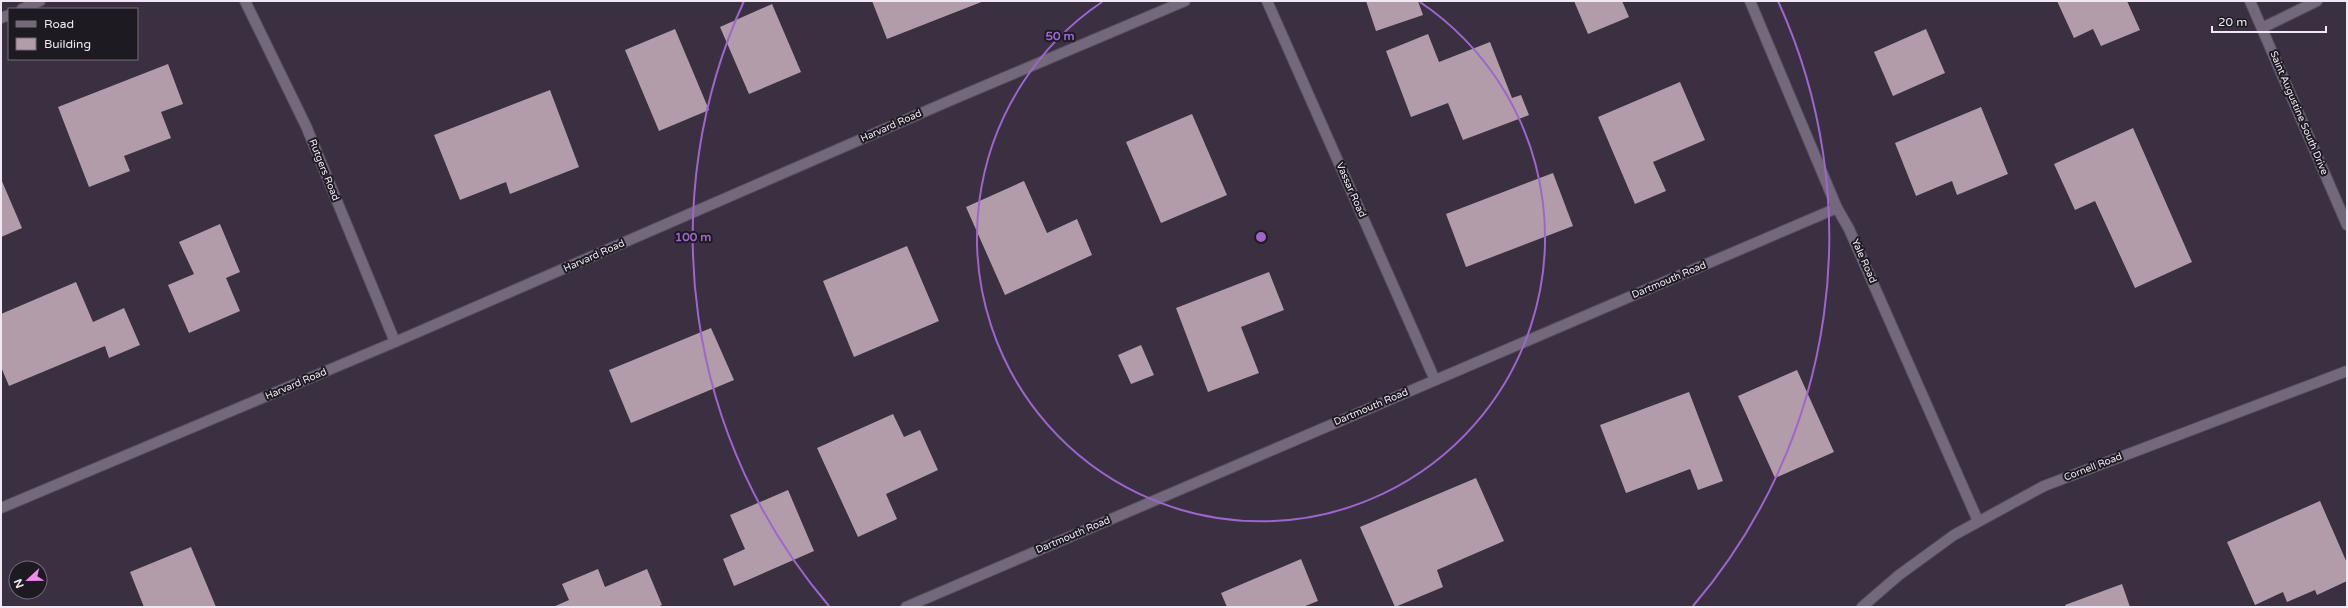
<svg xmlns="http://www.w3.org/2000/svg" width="2348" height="608" viewBox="0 0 2348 608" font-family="'Varela Round',sans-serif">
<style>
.building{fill:#b29ca9}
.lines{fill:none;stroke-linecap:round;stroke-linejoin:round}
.minor-casing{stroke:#574e5c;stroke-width:12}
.minor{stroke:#74697c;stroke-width:10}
.ring{fill:none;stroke:#9e65cf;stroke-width:2}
.labels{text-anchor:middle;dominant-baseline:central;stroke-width:4;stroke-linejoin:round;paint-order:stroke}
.street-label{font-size:10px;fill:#f0e9f4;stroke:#1e1a22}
.centre{fill:#9e65cf;stroke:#1e1a22;stroke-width:2}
.ring-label{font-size:12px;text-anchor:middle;font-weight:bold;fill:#9e65cf;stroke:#1e1a22;stroke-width:4;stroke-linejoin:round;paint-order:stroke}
</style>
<rect width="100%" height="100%" fill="#3a3041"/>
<g class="building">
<path d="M872,1H984L887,39Z"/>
<path d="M1366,1H1418L1423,15L1376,31Z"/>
<path d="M1574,1H1622L1629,17L1588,34Z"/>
<path d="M2057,1H2127L2140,30L2101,46L2093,29L2074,38Z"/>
<path d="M772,4L801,72L749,94L720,27Z"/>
<path d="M675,29L709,110L659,131L625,50Z"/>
<path d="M1926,29L1945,73L1893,96L1874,52Z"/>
<path d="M1428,34L1439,62L1490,42L1512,98L1521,95L1529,115L1463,140L1448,103L1411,117L1386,51Z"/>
<path d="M168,64L183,104L161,112L171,138L124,156L130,171L89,187L58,107Z"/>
<path d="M1680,82L1705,140L1653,162L1666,191L1635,204L1598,117Z"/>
<path d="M550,90L579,167L510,194L506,182L460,200L434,135Z"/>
<path d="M1981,107L2008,174L1957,195L1952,181L1916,196L1895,143Z"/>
<path d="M1192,114L1227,195L1161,223L1126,142Z"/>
<path d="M2133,128L2192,262L2135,288L2095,201L2075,210L2054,164Z"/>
<path d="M1553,173L1573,226L1466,267L1446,214Z"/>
<path d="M1,179L22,228L1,237Z"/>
<path d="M1024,181L1047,233L1077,219L1092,255L1005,295L966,207Z"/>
<path d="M220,224L240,272L226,278L240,311L189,333L168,285L194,274L179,242Z"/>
<path d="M907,246L939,321L854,357L823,281Z"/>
<path d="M1269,272L1284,310L1241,327L1259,373L1208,392L1176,308Z"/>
<path d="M76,282L93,322L124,308L140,345L109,358L105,346L9,386L1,367V314Z"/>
<path d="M711,328L734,380L631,423L609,370Z"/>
<path d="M1141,345L1154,375L1131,384L1118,355Z"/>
<path d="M1797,370L1834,452L1775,478L1738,396Z"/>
<path d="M1689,392L1723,481L1698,490L1690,469L1626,493L1600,425Z"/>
<path d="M893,414L904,437L920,430L938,470L886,494L897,519L858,537L817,448Z"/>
<path d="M1476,478L1504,541L1437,570L1443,587L1395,607L1360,527Z"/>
<path d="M788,490L814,551L734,586L723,559L745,549L730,515Z"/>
<path d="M2320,501L2347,563V581L2317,595L2315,590L2287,602L2283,592L2255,605L2227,542Z"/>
<path d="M191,547L216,607H144L130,572Z"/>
<path d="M1301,559L1318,601L1303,607H1227L1221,593Z"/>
<path d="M598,569L605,587L647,569L662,605L657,607H553L569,600L562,584Z"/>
<path d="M2122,584L2130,607H2066L2065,605Z"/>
</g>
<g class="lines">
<defs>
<g id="minor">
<path d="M245,1L306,126L395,342"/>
<path d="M1267,1L1435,380"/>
<path d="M1750,1L1837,208L1849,229L1978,521"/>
<path d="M2250,1L2347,225"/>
<path d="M22,9L40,1"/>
<path d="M1,18L9,15"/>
<path d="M2262,28L2317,1"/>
<path d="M1,508L395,342L956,98L1185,1"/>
<path d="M906,607L1837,208"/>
<path d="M1862,607L1899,575L1954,535L2044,486L2347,371"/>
</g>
</defs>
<use href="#minor" class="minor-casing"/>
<use href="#minor" class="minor"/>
</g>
<g class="ring">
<path d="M1420 2A284 284 0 1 1 1102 2"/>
<path d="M829 606A568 568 0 0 1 744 1M1778 1A568 568 0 0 1 1693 606"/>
</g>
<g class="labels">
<g class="street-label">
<text transform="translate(2299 113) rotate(67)">Saint Augustine South Drive</text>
<text transform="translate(891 126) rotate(-24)">Harvard Road</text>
<text transform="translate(324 170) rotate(68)">Rutgers Road</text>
<text transform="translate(1351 190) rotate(66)">Vassar Road</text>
<text transform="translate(594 256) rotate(-24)">Harvard Road</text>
<text transform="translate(1864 261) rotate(66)">Yale Road</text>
<text transform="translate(1669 280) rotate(-23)">Dartmouth Road</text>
<text transform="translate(296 384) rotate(-23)">Harvard Road</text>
<text transform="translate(1371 407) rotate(-23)">Dartmouth Road</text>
<text transform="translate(2093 467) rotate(-21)">Cornell Road</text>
<text transform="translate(1073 535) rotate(-23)">Dartmouth Road</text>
</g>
</g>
<circle cx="1261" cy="237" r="6" class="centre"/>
<g class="ring-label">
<text x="1060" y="40">50 m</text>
<text x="693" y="241">100 m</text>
</g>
<rect width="2348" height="608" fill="none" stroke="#f0e9f4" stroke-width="4"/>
<rect x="8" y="8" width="130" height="52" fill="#1e1a22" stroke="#726d76"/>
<rect x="16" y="21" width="20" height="6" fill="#74697c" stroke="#726d76"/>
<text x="44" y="28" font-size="12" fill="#f0e9f4">Road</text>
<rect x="16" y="38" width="20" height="12" fill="#b29ca9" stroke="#726d76"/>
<text x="44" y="48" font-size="12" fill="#f0e9f4">Building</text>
<g transform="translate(28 580) rotate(248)"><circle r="19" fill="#1e1a22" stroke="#726d76"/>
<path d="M0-3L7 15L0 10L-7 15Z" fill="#f489f0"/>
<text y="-6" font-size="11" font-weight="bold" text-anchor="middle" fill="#f0e9f4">N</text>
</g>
<path d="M2212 26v6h114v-6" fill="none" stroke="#f0e9f4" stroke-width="2"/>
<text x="2218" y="26" font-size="12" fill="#f0e9f4" stroke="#1e1a22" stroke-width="3" paint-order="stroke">20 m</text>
</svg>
